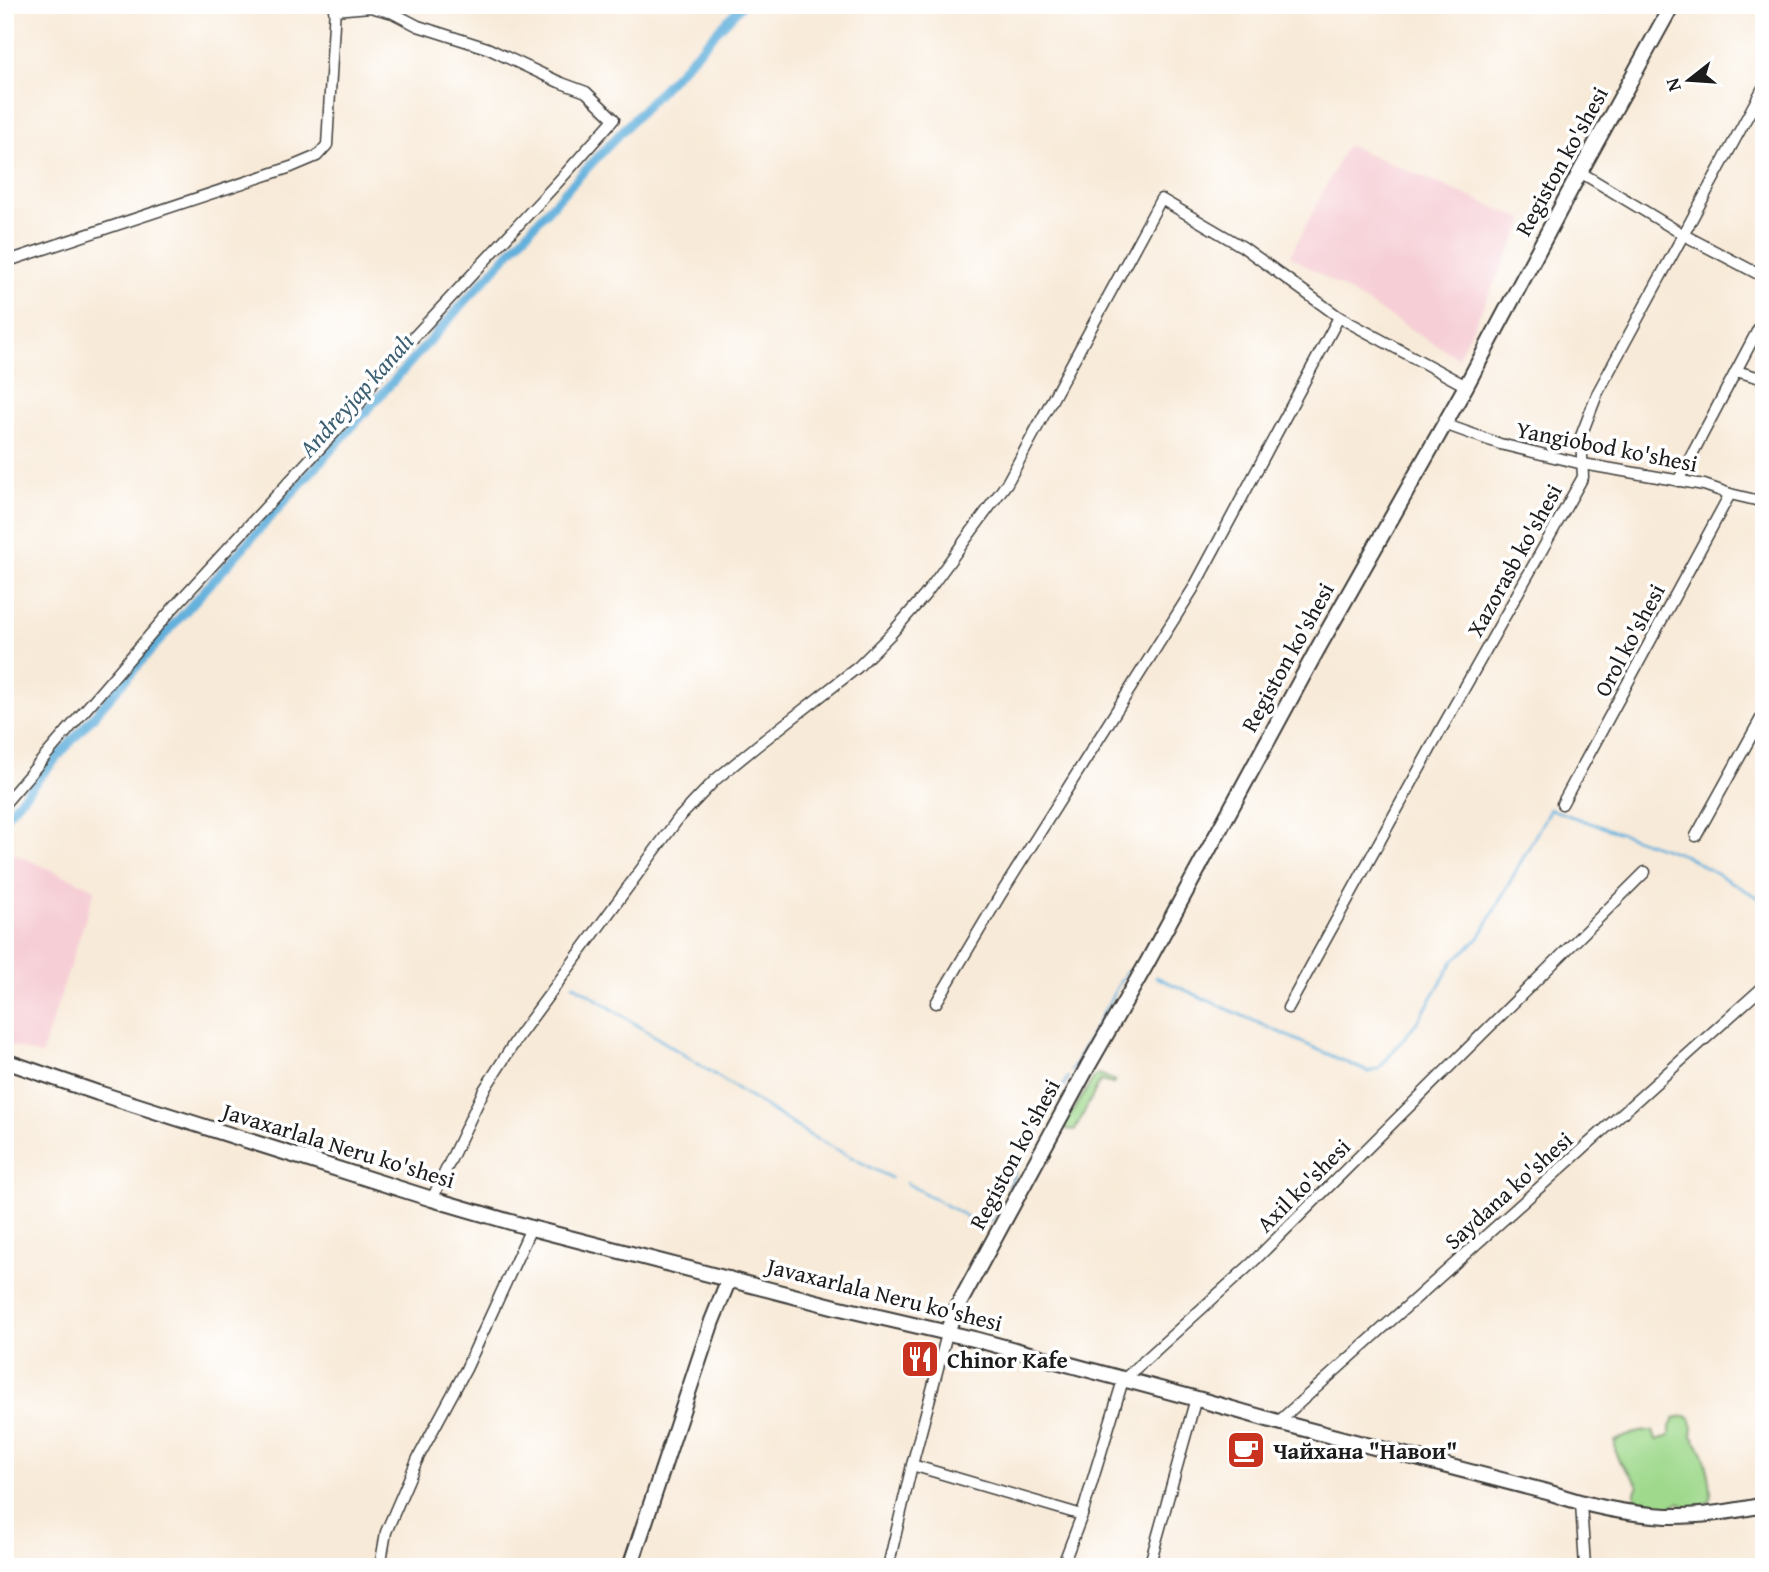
<svg xmlns="http://www.w3.org/2000/svg" width="1769" height="1572" viewBox="0 0 1769 1572" font-family="'Gentium Book Plus',serif">
<style>
.built{fill:#f6cfd6}
.green{fill:#9fd98c;stroke:#5e7a54;stroke-width:2}
.lines{fill:none;stroke-linecap:round;stroke-linejoin:round}
.stream{stroke:#62b0dc;stroke-width:2.5}
.canal{stroke:#62b0dc;stroke-width:9}
.street-casing{stroke:#3d3b38;stroke-width:13}
.secondary-casing{stroke:#3d3b38;stroke-width:18}
.street{stroke:#fff;stroke-width:10}
.secondary{stroke:#fff;stroke-width:14}
.labels{text-anchor:middle;dominant-baseline:central;stroke-width:7;stroke-linejoin:round;paint-order:stroke}
.street-label{font-size:23px;fill:#1c1c1c;stroke:#fff}
.poi-label{font-size:23px;font-weight:bold;fill:#1c1c1c;stroke:#fff;text-anchor:start}
.water-label{font-size:24px;font-style:italic;fill:#3c5f72;stroke:#fff}
</style>
<rect width="100%" height="100%" fill="#fff"/>
<filter id="ink" filterUnits="userSpaceOnUse"><feTurbulence type="fractalNoise" baseFrequency=".0143" numOctaves="2"/><feDisplacementMap in="SourceGraphic" scale="14" xChannelSelector="R" yChannelSelector="G"/><feConvolveMatrix kernelMatrix="1 2 1 2 8 2 1 2 1" color-interpolation-filters="sRGB"/></filter>
<filter id="wash" filterUnits="userSpaceOnUse"><feTurbulence type="fractalNoise" baseFrequency=".00686" numOctaves="4" result="noise"/><feDisplacementMap in="SourceGraphic" scale="28" xChannelSelector="R" yChannelSelector="G"/><feGaussianBlur stdDeviation="1.57" result="paint"/><feColorMatrix in="noise" values="0 0 0 0 0 0 0 0 0 0 0 0 0 0 0 0 0 1.4 0 .05"/><feComposite in="paint" operator="in"/></filter>
<g filter="url(#wash)">
<rect width="100%" height="100%" fill="#f8ead8"/>
<g class="built">
<path d="M1347,145L1525,220L1458,358L1290,256Z"/>
<path d="M8,851L95,889L41,1056L5,1043V854Z"/>
</g>
<g class="green">
<path d="M1099,1074L1115,1081L1113,1084L1100,1081L1075,1130L1066,1129L1063,1126L1095,1076Z"/>
<path d="M1685,1416L1690,1418L1693,1428L1692,1436C1696,1442 1702,1449 1704,1456C1708,1471 1713,1486 1710,1502C1701,1505 1686,1511 1680,1502L1668,1508L1639,1504L1635,1498V1492L1638,1486C1630,1466 1614,1468 1615,1441C1627,1435 1640,1430 1653,1431L1656,1440L1670,1436V1427L1674,1418Z"/>
</g>
<g class="lines">
<g class="stream">
<path d="M1156,977L1368,1072L1379,1069L1420,1018L1454,960L1479,938L1550,809L1686,856L1764,901"/>
<path d="M573,984L811,1136L891,1178"/>
<path d="M1071,1071L1125,973L1128,971H1133"/>
<path d="M1036,1135L1068,1077"/>
<path d="M1021,1163L1031,1143"/>
<path d="M906,1183L982,1225L988,1223L1000,1204"/>
<path d="M1009,1187L1015,1172"/>
</g>
<path class="canal" d="M5,817L176,622L554,203L742,5"/>
</g>
</g>
<g filter="url(#ink)">
<g class="lines">
<defs>
<g id="street">
<path d="M1580,172L1684,235L1764,277"/>
<path d="M5,262L291,167L317,156L327,145L335,6"/>
<path d="M1736,371L1764,379"/>
<path d="M1444,424L1500,444L1583,464L1704,485L1730,494L1764,502"/>
<path d="M1678,481L1764,318"/>
<path d="M5,803L174,607L356,409L375,379L558,182L614,119L586,92L559,82L487,48L418,26L393,13L370,7L334,10"/>
<path d="M1562,804L1730,494"/>
<path d="M1696,836L1764,713"/>
<path d="M936,1003L1001,894L1193,589L1339,317"/>
<path d="M1288,1008L1438,735L1583,477L1581,436L1598,392L1764,86"/>
<path d="M432,1199L484,1090L518,1037L678,819L715,780L758,745L858,667L891,634L925,595L1007,483L1161,199L1243,247L1339,317L1466,386"/>
<path d="M1278,1422L1763,987"/>
<path d="M912,1465L1082,1515"/>
<path d="M1581,1503L1585,1567"/>
<path d="M380,1567L386,1532L418,1458L466,1369L531,1228"/>
<path d="M888,1567L912,1465L947,1334"/>
<path d="M1062,1567L1082,1515L1123,1380L1251,1264L1645,872"/>
<path d="M1149,1567L1196,1398"/>
</g>
<g id="secondary">
<path d="M5,1061L98,1093L432,1199L531,1228L836,1307L974,1339L1201,1400L1278,1422L1551,1493C1588,1506 1628,1514 1667,1516C1697,1517 1735,1511 1764,1505"/>
<path d="M947,1334L953,1315L1088,1066L1147,963L1317,650L1466,386L1580,172L1672,5"/>
<path d="M630,1567L712,1321L729,1279"/>
</g>
</defs>
<use href="#street" class="street-casing"/>
<use href="#secondary" class="secondary-casing"/>
<use href="#street" class="street"/>
<use href="#secondary" class="secondary"/>
</g>
</g>
<defs>
<symbol id="restaurant-square" viewBox="-11 -11 22 22"><rect x="-9" y="-9" width="18" height="18" rx="4" fill="#c8321e" stroke="#fff"/><path d="M-5-6h1v4h1v-4h1v4h1v-4h1v5L-1.5 .5V6h-2V.5L-5-1ZM5-6V6H3V1.5H1.5Q1.5-4 5-6Z" fill="#fff"/></symbol>
<symbol id="cafe-square" viewBox="-11 -11 22 22"><rect x="-9" y="-9" width="18" height="18" rx="4" fill="#c8321e" stroke="#fff"/><path d="M-5.5-4.5H6V0H3Q3 3.5 0 3.5H-2.5Q-5.5 3.5-5.5 0ZM3-3.2v2h1.7v-2ZM-6 4.5H4V6H-6Z" fill="#fff"/></symbol>
</defs>
<g fill-rule="evenodd">
<use href="#restaurant-square" x="898" y="1337" width="44" height="44"/>
<use href="#cafe-square" x="1224" y="1428" width="44" height="44"/>
</g>
<g class="labels">
<g class="street-label">
<text transform="translate(1561 161) rotate(-61)">Registon ko'shesi</text>
<text transform="translate(1607 446) rotate(11)">Yangiobod ko'shesi</text>
<text transform="translate(1514 560) rotate(-61)">Xazorasb ko'shesi</text>
<text transform="translate(1629 640) rotate(-62)">Orol ko'shesi</text>
<text transform="translate(1287 657) rotate(-61)">Registon ko'shesi</text>
<text transform="translate(339 1145) rotate(17)">Javaxarlala Neru ko'shesi</text>
<text transform="translate(1014 1154) rotate(-62)">Registon ko'shesi</text>
<text transform="translate(1303 1185) rotate(-45)">Axil ko'shesi</text>
<text transform="translate(1508 1190) rotate(-42)">Saydana ko'shesi</text>
<text transform="translate(885 1294) rotate(14)">Javaxarlala Neru ko'shesi</text>
</g>
<g class="poi-label">
<text x="947" y="1359">Chinor Kafe</text>
<text x="1273" y="1450">Чайхана "Навои"</text>
</g>
<g class="water-label">
<text transform="translate(356 395) rotate(-48)">Andreyjap kanalı</text>
</g>
</g>
<rect width="1769" height="1572" fill="none" stroke="#fff" stroke-width="28"/>
<g transform="translate(1689 80) rotate(253)" stroke="#ffffff" stroke-width="5" paint-order="stroke">
<path d="M0-5L12 26L0 18L-12 26Z" fill="#1c1c1c"/>
<text y="-10" font-size="19" font-weight="bold" text-anchor="middle" fill="#1c1c1c">N</text>
</g>
</svg>
